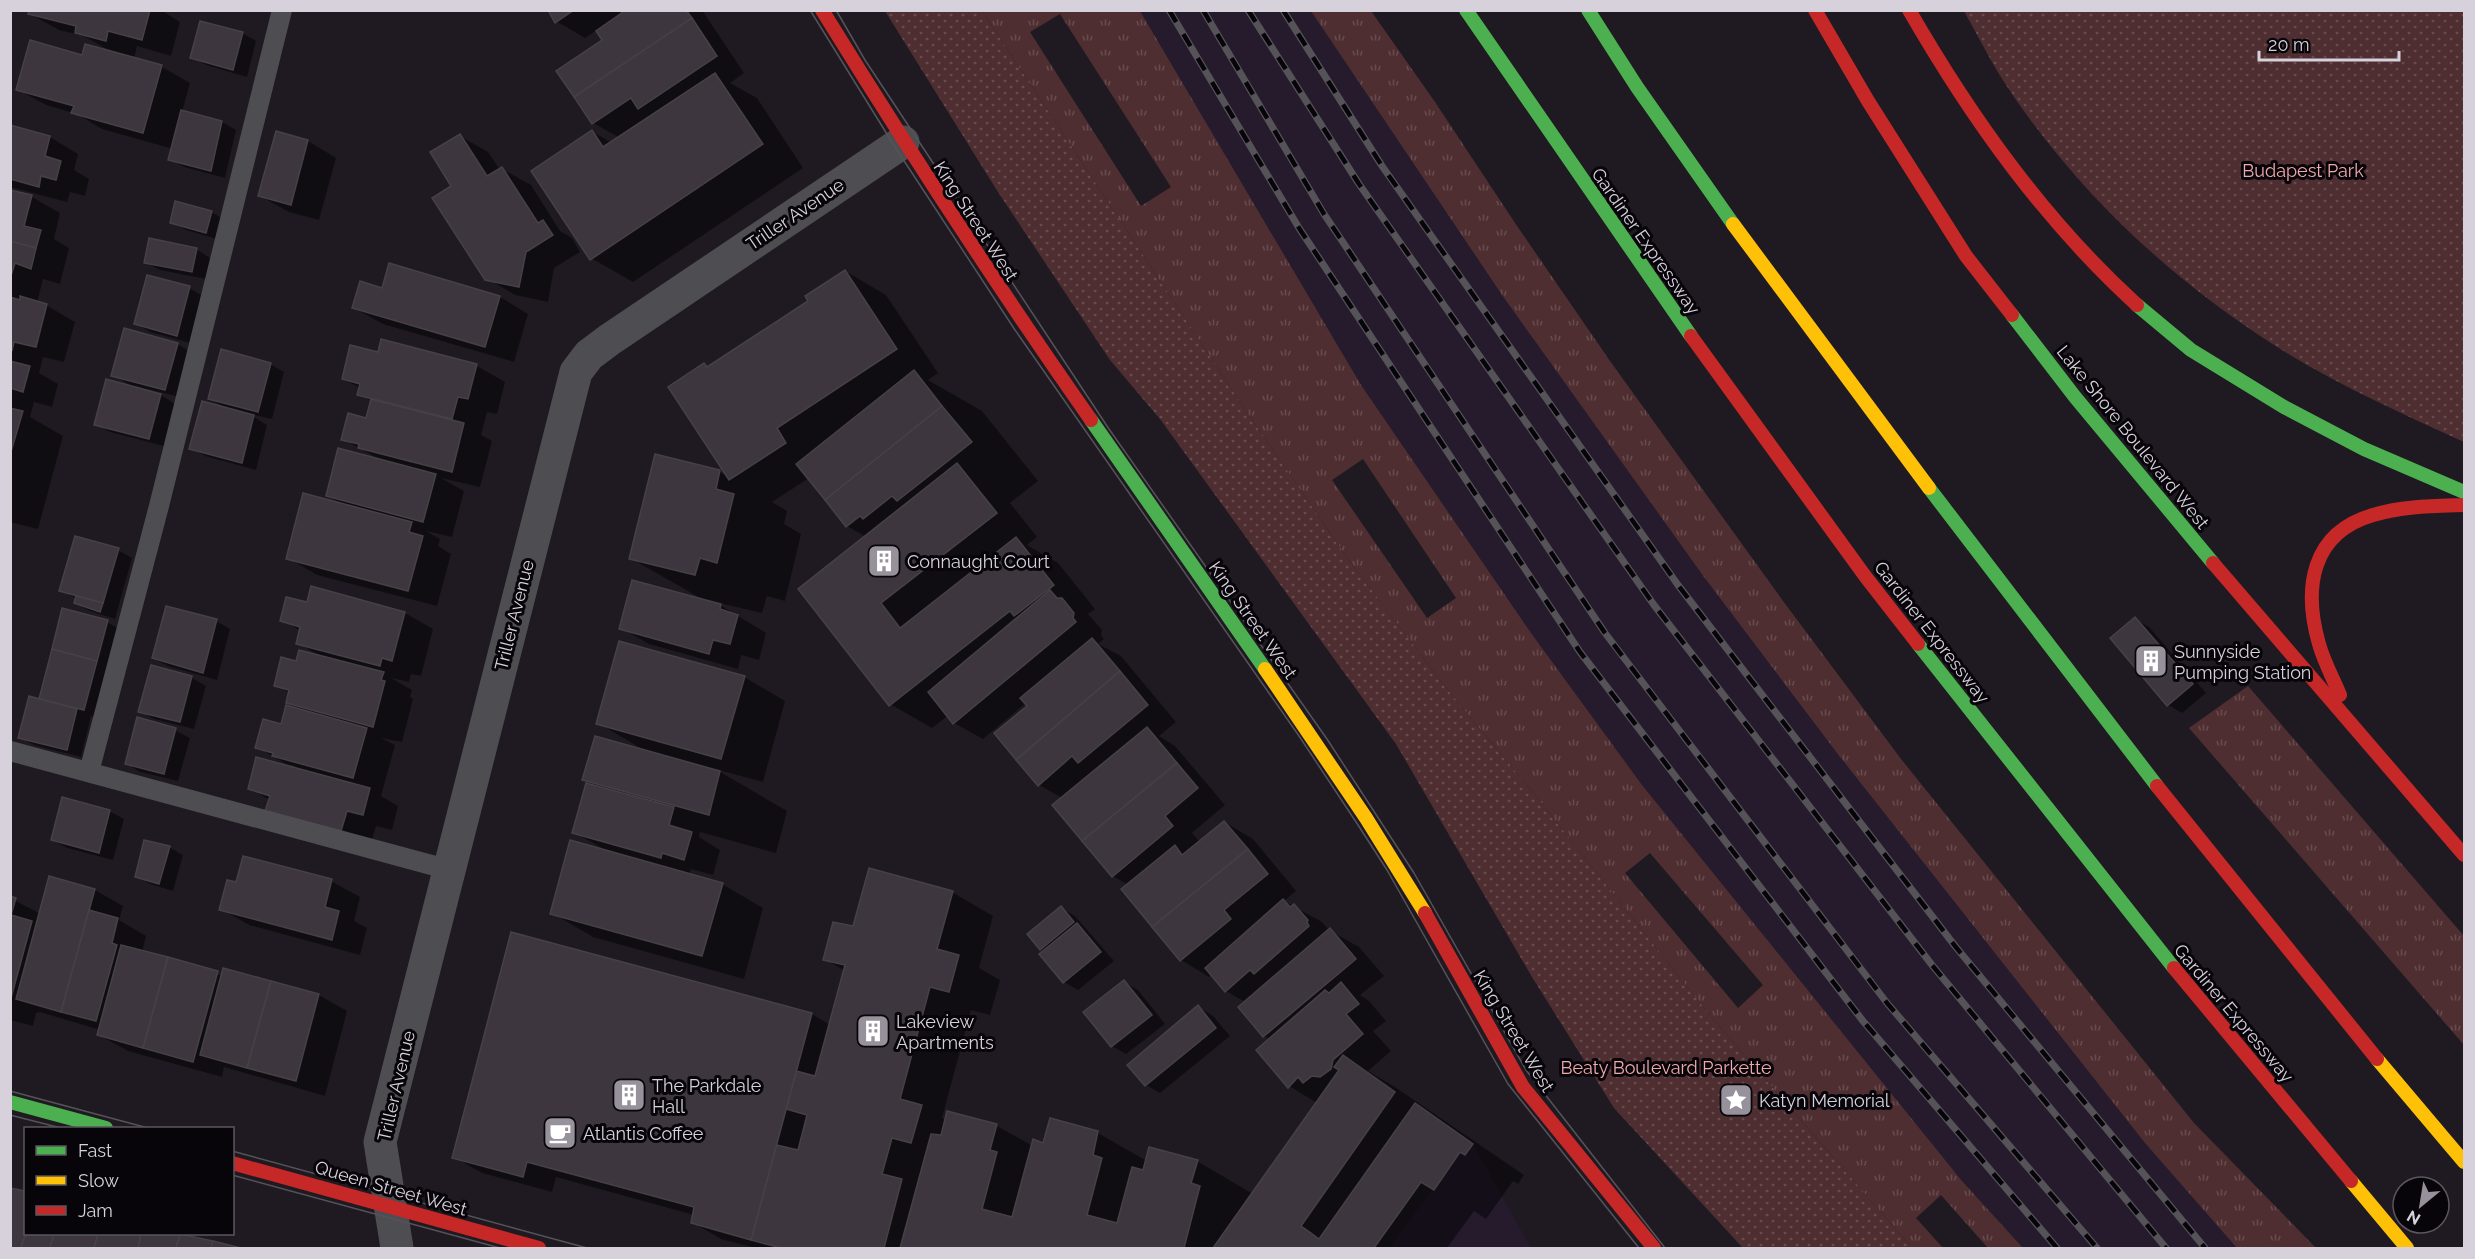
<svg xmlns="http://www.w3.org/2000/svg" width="2475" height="1259" viewBox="0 0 2475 1259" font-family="Raleway,sans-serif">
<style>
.built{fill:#251b2d}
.grass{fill:url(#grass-tufts);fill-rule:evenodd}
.park{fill:url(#park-dots)}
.shadow{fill:#0007}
.building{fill:#3e363e;stroke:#464146;stroke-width:1.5}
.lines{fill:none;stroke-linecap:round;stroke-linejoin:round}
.lane{stroke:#4e4e52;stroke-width:20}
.street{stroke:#4e4e52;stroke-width:33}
.fast{stroke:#4caf50;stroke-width:14}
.slow{stroke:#ffc107;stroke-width:14}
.jam{stroke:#c62828;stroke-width:14}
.tram{stroke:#555358;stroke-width:1.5}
.rail-casing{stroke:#555358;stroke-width:7}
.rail{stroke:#07050a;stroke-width:4.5;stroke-dasharray:14;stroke-linecap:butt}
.labels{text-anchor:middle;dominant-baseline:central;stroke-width:6;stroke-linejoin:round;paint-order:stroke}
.park-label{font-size:18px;fill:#f1a9aa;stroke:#07050a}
.street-label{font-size:18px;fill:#d6d1db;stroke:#07050a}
.poi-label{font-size:18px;fill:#d6d1db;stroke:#07050a;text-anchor:start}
</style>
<defs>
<pattern id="grass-tufts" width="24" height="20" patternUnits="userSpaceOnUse" patternTransform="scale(1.5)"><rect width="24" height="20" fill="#4f2e31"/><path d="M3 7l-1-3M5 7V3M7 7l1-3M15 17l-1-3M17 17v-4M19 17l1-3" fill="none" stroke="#684b4e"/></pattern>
<pattern id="park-dots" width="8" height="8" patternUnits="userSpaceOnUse" patternTransform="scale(1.5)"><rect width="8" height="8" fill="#4f2e31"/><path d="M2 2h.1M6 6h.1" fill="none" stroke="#684b4e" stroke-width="1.8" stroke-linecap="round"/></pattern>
</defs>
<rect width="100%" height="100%" fill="#1f1a22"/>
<g class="built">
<path d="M1140,11H1311L1502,295L1704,577L1837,753L2145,1143L2237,1248H2023L1962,1181L1642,785L1531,633L1361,385Z"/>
<path d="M1473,1144L1531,1248H1389L1460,1152Z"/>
</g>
<g class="grass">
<path d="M982,11H1140L1361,385L1531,633L1642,785L1962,1181L2023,1248H1988L1941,1195L1916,1218L1943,1248H1912L1707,1012L1535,795L1446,688L1348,559L1246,411ZM1060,14L1171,187L1141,206L1030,32ZM1363,459L1456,598L1427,618L1332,480ZM1650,853L1763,985L1738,1008L1625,873Z"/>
<path d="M1311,11H1371L1435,102L1515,223L1610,361L1783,601L1901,759L2194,1123L2316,1248H2237L2145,1143L1837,753L1704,577L1502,295Z"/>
<path d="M2248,686L2464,936V1045L2189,728Z"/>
</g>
<g class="park">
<path d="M885,11H982L1246,411L1348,559L1446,688L1535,795L1707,1012L1912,1248H1743L1614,1108L1532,977L1396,744L1160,419L1110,360L998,192Z"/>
<path d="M1964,11H2464V442C2403,414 2340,386 2282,350C2170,280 2070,186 1999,74C1987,54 1976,32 1964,11Z"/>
</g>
<g class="shadow">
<path d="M31,10H161L180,22L171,56L137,46L134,59L162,67L190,83L182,112L222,122L236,130L225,178L184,167L170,159L173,149L102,129L77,114L46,105L17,89L83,57L110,51L84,36L59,30L30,14Z"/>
<path d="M549,10H702L744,73L730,83L757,98L803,168L633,282L591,258L593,132L612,143L620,138L593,123L604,40L597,30L585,38L556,21Z"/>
<path d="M242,33L256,41L247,77L206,65L192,57Z"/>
<path d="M10,127L50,137L78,154L74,170L89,179L85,196L70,192L67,202L10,187Z"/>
<path d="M460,136L488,152L500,170L502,169L531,185L560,231L572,238L580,252L554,268L548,302L515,295L486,278L454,186Z"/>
<path d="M308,141L336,158L319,220L289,212L260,196Z"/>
<path d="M10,191L32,197L60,213L54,239L69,248L60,284L43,279L37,303L46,305L75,322L64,362L43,357L39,373L58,384L52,407L34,402L30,417L63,436L38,529L10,522Z"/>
<path d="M211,212L225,220L220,240L186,230L172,222Z"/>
<path d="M196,249L210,258L206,279L160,270L145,262Z"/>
<path d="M845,271L886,295L938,373L928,380L982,411L1038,481L1010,503L1037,537L1027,545L1058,563L1095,609L1088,614L1102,630L1101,636L1104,639L1098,644L1121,656L1176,722L1159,736L1175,746L1225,805L1192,833L1200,842L1224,822L1253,839L1296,891L1284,901L1322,922L1329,930L1359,947L1384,976L1360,995L1369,1001L1386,1021L1373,1031L1391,1051L1368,1071L1395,1087L1524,1175L1518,1184L1513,1181L1486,1219L1474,1211L1447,1248H755L721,1239L692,1222L694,1215L556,1177L552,1192L482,1173L454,1157L812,1014L830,1025L845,971L825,959L854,928L952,892L993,916L979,968L1000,980L990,1015L971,1010L942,1118L946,1120L948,1113L997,1126L1033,1146L1045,1145L1051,1120L1098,1133L1147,1161H1197L1253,1194L1317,1103L1289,1086L1270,1039L1264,1036L1245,1002L1226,991L1212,974L1209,977L1181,960L1128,885L1113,876L1062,798L1039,785L1029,706L1026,703L983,739L954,723L949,715L932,728L890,704L866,537L847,526L809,478L772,502L787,511L784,524L801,534L785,601L767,596L762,613L715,602L766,633L759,660L741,655L738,669L649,644L621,628L702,599L630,558L656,456L720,472L729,477L704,365L709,367L810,302Z"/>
<path d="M189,288L203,296L191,343L150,332L135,323Z"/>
<path d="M383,290L500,297L528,314L514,362L383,324L354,308Z"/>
<path d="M177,344L191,352L180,397L135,386L134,388L161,395L175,404L164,446L110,432L96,424L134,387L113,375Z"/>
<path d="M379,354L477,366L505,382L497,414L487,412L481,435L492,441L480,487L441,478L464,491L452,537L426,531L440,539L438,546L451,554L437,606L317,575L288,558L342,504L327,495L377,458L343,439L367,420L372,401L359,394L360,388L343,379Z"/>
<path d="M270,364L284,372L272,419L249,414L267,425L256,470L205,456L191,448L226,408L210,399Z"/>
<path d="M118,550L132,558L115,619L90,611L75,603L77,599L61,590Z"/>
<path d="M312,588L405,613L433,629L421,676L411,674L409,682L391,678L412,690L410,697L413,699L402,742L381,738L395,745L381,796L398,806L392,830L376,826L370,846L270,800L250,789L295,769V766L286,764L257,747L299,709L287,703L290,693L276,685L297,663L320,656L298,643L301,631L282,620L308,604Z"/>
<path d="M2135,619L2149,627L2206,693L2182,713L2168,705Z"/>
<path d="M216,621L230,629L217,680L168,666L153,658Z"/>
<path d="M107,622L121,630L99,718L91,716L81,757L34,745L20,737Z"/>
<path d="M152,667L192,678L206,686L194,729L154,719L140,711Z"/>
<path d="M744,677L785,701L763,782L715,769L787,811L776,853L700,832L699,837L720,850L713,875L691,869L689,875L722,884L763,908L744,979L593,937L552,913L605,850L574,832L588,783L584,780L644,750L598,723Z"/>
<path d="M175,730L190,738L178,781L140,772L126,763Z"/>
<path d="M109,811L124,819L113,860L67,848L52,840Z"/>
<path d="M169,847L183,855L173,891L150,884L136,876Z"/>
<path d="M331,881L360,897L354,921L367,928L360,955L249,925L221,909L237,884Z"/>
<path d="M95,890L123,906L119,920L146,936L142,952L223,976L224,970L319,995L347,1011L325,1096L224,1067L222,1077L128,1051L99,1035L100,1030L40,1012L36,1013L33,1026L10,1020V898L41,914Z"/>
<path d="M1061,908L1075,916L1114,961L1078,990L1064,982L1045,951L1041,949Z"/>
<path d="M1124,982L1138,990L1165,1024L1126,1054L1112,1046Z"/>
<path d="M1199,1007L1213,1016L1230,1036L1160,1093L1146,1085L1129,1065Z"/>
<path d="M10,1189L26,1234H178L235,1248H10Z"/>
</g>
<g class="building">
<path d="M29,10H150L142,40L108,31L106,41L75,33L76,26L28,14Z"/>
<path d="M548,10H574L555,23Z"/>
<path d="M626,10H686L692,18L574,97L556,71L602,40L596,31Z"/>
<path d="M692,18L717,56L638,109L631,98L592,124L574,97Z"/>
<path d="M200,21L243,32L233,70L190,58Z"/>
<path d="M30,40L82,55L85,44L162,65L143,133L71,113L74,106L16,90Z"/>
<path d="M715,73L763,144L590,260L531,171L592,130L603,147Z"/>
<path d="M181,110L222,121L211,171L168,160Z"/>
<path d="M10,125L50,136L45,156L61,161L56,180L41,176L39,187L10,179Z"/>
<path d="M276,131L308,140L291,205L258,196Z"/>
<path d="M460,134L487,176L502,167L538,223L543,220L553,235L526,252L519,287L485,280L432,198L451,186L430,152Z"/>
<path d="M10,190L32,195L24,226L41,230L36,248L10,241Z"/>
<path d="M175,201L212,211L206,233L170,223Z"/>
<path d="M149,238L197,248L192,272L144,263Z"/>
<path d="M10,241L36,248L31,269L15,263L10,279Z"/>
<path d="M389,263L500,296L485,347L352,308L360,281L382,288Z"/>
<path d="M845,270L897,349L777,428L786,443L729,480L668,387L704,363L707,367L808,301L805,296Z"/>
<path d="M147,275L190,286L177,336L134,324Z"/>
<path d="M20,296L47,304L36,347L14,342L12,351L10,297L20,300Z"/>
<path d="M124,328L178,343L165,390L111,376Z"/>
<path d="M381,339L477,364L468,399L458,397L452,419L357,395L360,384L342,379L350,345L378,352Z"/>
<path d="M221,349L271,363L258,412L208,399Z"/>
<path d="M10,361L30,366L23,392L10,388Z"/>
<path d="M914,370L942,406L825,500L796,464Z"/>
<path d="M106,379L161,394L149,439L94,425Z"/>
<path d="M371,399L464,423L452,472L358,448L359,444L341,440L348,413L366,418Z"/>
<path d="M202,401L254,415L242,463L189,449Z"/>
<path d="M942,406L972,442L897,501L892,496L863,519L860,516L846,527L825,500Z"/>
<path d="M10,408L23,411L10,455Z"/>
<path d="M338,448L436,474L423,522L326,496Z"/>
<path d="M655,454L720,470L716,489L734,494L717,563L700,558L695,575L629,559Z"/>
<path d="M957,463L997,513L881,603L900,628L1016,537L1054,585L1014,616L1010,611L889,706L798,589Z"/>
<path d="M303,493L412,522L409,532L423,536L408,591L286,559Z"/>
<path d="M75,536L119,548L103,603L59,591Z"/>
<path d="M632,580L721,604L720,609L738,615L730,644L713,640L709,654L619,629Z"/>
<path d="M311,586L405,612L392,661L382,658L380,666L296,644L300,627L280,621L286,597L307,602Z"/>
<path d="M1050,590L1057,598H1062L1074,613L1073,618L1076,622L953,724L928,692Z"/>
<path d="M76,596L103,603L100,612L74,603Z"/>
<path d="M166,606L217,619L203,673L152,658Z"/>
<path d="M62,608L108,620L97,661L52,649Z"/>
<path d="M2135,617L2193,684L2167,706L2110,638Z"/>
<path d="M1092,638L1120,671L1016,760L994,733L1027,706L1020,698Z"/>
<path d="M619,641L745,676L721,759L596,724Z"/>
<path d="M52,649L97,661L84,710L39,699Z"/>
<path d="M299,650L384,672L381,680L385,681L373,727L286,703L289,690L274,686L281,657L296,661Z"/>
<path d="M151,665L192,676L180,722L138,712Z"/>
<path d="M1120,671L1148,705L1078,763L1072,756L1038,786L1016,760Z"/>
<path d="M29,696L77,709L67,750L18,738Z"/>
<path d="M286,705L367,728L353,778L272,756L273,753L255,748L263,719L281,724Z"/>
<path d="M137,717L176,728L164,774L125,764Z"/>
<path d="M1147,727L1177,763L1082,841L1052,805Z"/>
<path d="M595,736L720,771L709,815L582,780Z"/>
<path d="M256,757L370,788L363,815L347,811L341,831L265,811L270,796L248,789Z"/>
<path d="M1177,763L1198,788L1165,816L1173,826L1112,877L1082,841Z"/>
<path d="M586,783L674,807L669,825L692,832L684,860L662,853L661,858L572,833Z"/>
<path d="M62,797L110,810L99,853L51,840Z"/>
<path d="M1224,821L1248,849L1152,927L1121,889L1175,845L1182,855Z"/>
<path d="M144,840L170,846L159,884L135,877Z"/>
<path d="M570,840L723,883L702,956L550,914Z"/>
<path d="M1248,849L1268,874L1224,910L1231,919L1180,961L1152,927Z"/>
<path d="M243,856L332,879L325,907L339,911L332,940L219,910L227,880L236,882Z"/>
<path d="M869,868L953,891L937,949L959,955L949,992L930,987L900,1099L922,1105L911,1143L892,1138L882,1174L902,1179L884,1248H781L751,1240L776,1145L798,1150L807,1115L786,1109L796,1071L815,1076L845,965L823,960L833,922L853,926Z"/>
<path d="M49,876L95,889L61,1012L16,999Z"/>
<path d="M10,896L16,898L11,915L32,921L11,998Z"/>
<path d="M1283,899L1290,907L1294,904L1308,920L1307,922L1309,926L1254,974L1250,970L1225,992L1205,968Z"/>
<path d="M1061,906L1074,922L1040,950L1027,934Z"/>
<path d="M89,910L118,918L112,943L117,945L96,1021L61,1012Z"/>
<path d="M1077,923L1101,952L1063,983L1039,954Z"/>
<path d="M1330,928L1356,959L1263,1037L1238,1007Z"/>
<path d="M511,932L812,1013L751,1240L691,1223L694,1207L527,1162L523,1177L452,1158Z"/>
<path d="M121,945L168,957L143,1048L97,1035Z"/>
<path d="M168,957L218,971L193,1062L143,1048Z"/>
<path d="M223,968L271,981L247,1068L200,1055Z"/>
<path d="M1124,980L1152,1015L1111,1047L1083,1012Z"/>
<path d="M271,981L319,994L296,1081L247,1068Z"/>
<path d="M1341,982L1359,1004L1346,1014L1363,1034L1333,1060L1331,1069L1320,1077L1312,1076L1303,1083L1298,1077L1288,1088L1256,1050L1325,990L1329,993Z"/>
<path d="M1198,1005L1216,1028L1145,1086L1127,1065Z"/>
<path d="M1343,1055L1395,1092L1301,1226L1311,1233L1319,1239L1415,1103L1473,1144L1465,1155L1460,1152L1434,1190L1421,1182L1374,1248H1213L1339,1070L1334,1067Z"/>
<path d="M947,1111L997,1124L990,1150L997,1152L982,1209L1012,1217L1033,1139L1043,1143L1050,1118L1098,1131L1093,1155L1102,1158L1087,1215L1117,1223L1132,1167L1143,1170L1149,1147L1198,1160L1191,1183L1200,1186L1184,1248H900L931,1134L941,1135Z"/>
<path d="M10,1188L26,1191V1233L21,1248H10Z"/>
<path d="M26,1233L54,1234L50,1248H21Z"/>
<path d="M54,1234H98L94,1248H50Z"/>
<path d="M98,1234H141L138,1248H94Z"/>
<path d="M141,1234H180L176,1248H138Z"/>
<path d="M180,1234L213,1241L211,1248H176Z"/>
<path d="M213,1241L241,1248H211Z"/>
</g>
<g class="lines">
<g class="lane">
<path d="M10,751L450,870"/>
<path d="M89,772L159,506L282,10"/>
</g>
<path class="street" d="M397,1248L380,1142L576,372L589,355L609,340L903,142"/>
<g class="fast">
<path d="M1466,10L1691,336"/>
<path d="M1588,10L1637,87L1733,224"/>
<path d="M2137,305L2191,350L2284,407L2364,449L2464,492"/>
<path d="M2012,315L2075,397L2213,563"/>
<path d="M1091,420L1265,669"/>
<path d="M1929,488L2157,786"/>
<path d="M1918,644L2174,968"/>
<path d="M10,1102L106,1128"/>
</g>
<g class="slow">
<path d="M1733,224L1929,488"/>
<path d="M1265,669L1366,818L1425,913"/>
<path d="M2377,1059L2464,1162"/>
<path d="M2351,1181L2407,1248"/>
</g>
<g class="jam">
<path d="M822,10C908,149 997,286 1091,420"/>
<path d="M1815,10L1868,101L1966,256L2012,315"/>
<path d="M1909,10C1972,119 2044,220 2137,305"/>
<path d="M1691,336L1865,576L1918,644"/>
<path d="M2213,563L2464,855"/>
<path d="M2340,695C2333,678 2324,662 2319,644C2303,588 2311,533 2373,515C2402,506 2434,506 2464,505"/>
<path d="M2157,786L2377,1059"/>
<path d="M1425,913L1523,1087L1654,1248"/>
<path d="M2174,968L2351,1181"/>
<path d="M232,1163L539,1248"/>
</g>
<g class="tram">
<path d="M810,10L895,147L1015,330L1299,736L1358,825L1387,870L1508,1084L1639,1248"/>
<path d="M836,10L865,60L1109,429L1327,739L1414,873L1526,1070L1665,1248"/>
<path d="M10,1091L148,1128"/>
<path d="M10,1115L61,1128"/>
<path d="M232,1151L587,1248"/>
<path d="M232,1175L500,1248"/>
</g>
<defs>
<g id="rail">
<path d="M1169,10L1299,228L1580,652L1863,1021L2057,1248"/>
<path d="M1203,10L1324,214L1605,633L1887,1003L2097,1248"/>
<path d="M1248,10L1359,184L1654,605L1932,965L2166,1248"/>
<path d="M1283,10L1382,166L1678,585L1955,946L2205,1248"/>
</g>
</defs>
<use href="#rail" class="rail-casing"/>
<use href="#rail" class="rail"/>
</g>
<defs>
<symbol id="building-square" viewBox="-11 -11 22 22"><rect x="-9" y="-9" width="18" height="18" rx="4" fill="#96919a" stroke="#07050a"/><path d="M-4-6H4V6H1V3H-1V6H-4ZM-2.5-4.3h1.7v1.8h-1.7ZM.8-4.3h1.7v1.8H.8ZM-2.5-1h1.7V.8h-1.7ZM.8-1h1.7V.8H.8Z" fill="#fff"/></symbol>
<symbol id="sight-square" viewBox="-11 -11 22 22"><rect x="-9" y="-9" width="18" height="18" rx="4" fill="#96919a" stroke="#07050a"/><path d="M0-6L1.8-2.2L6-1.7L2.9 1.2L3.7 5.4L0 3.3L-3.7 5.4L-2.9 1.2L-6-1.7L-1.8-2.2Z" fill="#fff"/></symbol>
<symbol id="cafe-square" viewBox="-11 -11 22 22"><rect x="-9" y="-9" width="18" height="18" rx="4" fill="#96919a" stroke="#07050a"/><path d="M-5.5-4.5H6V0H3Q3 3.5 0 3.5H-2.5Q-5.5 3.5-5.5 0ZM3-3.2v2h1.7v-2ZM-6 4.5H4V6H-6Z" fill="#fff"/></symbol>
</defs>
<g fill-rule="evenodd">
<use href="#building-square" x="865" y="542" width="38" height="38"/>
<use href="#building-square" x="2132" y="642" width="38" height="38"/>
<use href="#building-square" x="854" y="1012" width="38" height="38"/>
<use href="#building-square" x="610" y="1076" width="38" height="38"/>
<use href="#sight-square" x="1717" y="1081" width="38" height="38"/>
<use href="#cafe-square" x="541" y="1114" width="38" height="38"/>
</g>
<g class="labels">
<g class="park-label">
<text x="2303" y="170">Budapest Park</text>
<text x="1666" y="1067">Beaty Boulevard Parkette</text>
</g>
<g class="street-label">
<text transform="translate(795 214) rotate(-34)">Triller Avenue</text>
<text transform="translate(976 221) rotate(57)">King Street West</text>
<text transform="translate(1646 241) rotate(55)">Gardiner Expressway</text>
<text transform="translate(2133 437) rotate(51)">Lake Shore Boulevard West</text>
<text transform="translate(514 615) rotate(-76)">Triller Avenue</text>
<text transform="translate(1253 620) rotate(55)">King Street West</text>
<text transform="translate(1932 632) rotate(52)">Gardiner Expressway</text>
<text transform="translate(2234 1013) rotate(50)">Gardiner Expressway</text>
<text transform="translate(1514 1031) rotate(59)">King Street West</text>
<text transform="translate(396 1086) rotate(-77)">Triller Avenue</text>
<text transform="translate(391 1188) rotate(16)">Queen Street West</text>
</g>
<g class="poi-label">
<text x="907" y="561">Connaught Court</text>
<text x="2174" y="651">Sunnyside<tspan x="2174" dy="21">Pumping Station</tspan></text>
<text x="896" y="1021">Lakeview<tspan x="896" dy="21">Apartments</tspan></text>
<text x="652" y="1085">The Parkdale<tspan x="652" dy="21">Hall</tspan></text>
<text x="1759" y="1100">Katyn Memorial</text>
<text x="583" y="1133">Atlantis Coffee</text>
</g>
</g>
<rect width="2475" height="1259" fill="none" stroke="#d6d1db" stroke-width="24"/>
<rect x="24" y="1127" width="210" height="108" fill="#07050a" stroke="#5a575e" stroke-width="1.5"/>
<rect x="36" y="1146" width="30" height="9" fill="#4caf50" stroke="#5a575e" stroke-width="1.5"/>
<text x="78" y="1157" font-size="18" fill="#d6d1db">Fast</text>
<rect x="36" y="1176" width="30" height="9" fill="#ffc107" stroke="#5a575e" stroke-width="1.5"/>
<text x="78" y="1187" font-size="18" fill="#d6d1db">Slow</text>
<rect x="36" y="1206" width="30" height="9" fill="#c62828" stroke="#5a575e" stroke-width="1.5"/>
<text x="78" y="1217" font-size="18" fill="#d6d1db">Jam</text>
<g transform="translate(2421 1205) rotate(210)"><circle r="28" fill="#07050a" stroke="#5a575e" stroke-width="1.5"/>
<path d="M0-4.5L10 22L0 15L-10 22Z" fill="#96919a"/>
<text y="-9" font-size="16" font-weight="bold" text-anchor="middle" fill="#d6d1db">N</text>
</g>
<path d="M2259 51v9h140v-9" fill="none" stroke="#d6d1db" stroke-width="3"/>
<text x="2268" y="51" font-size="18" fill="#d6d1db" stroke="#07050a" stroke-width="4.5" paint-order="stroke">20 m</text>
</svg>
